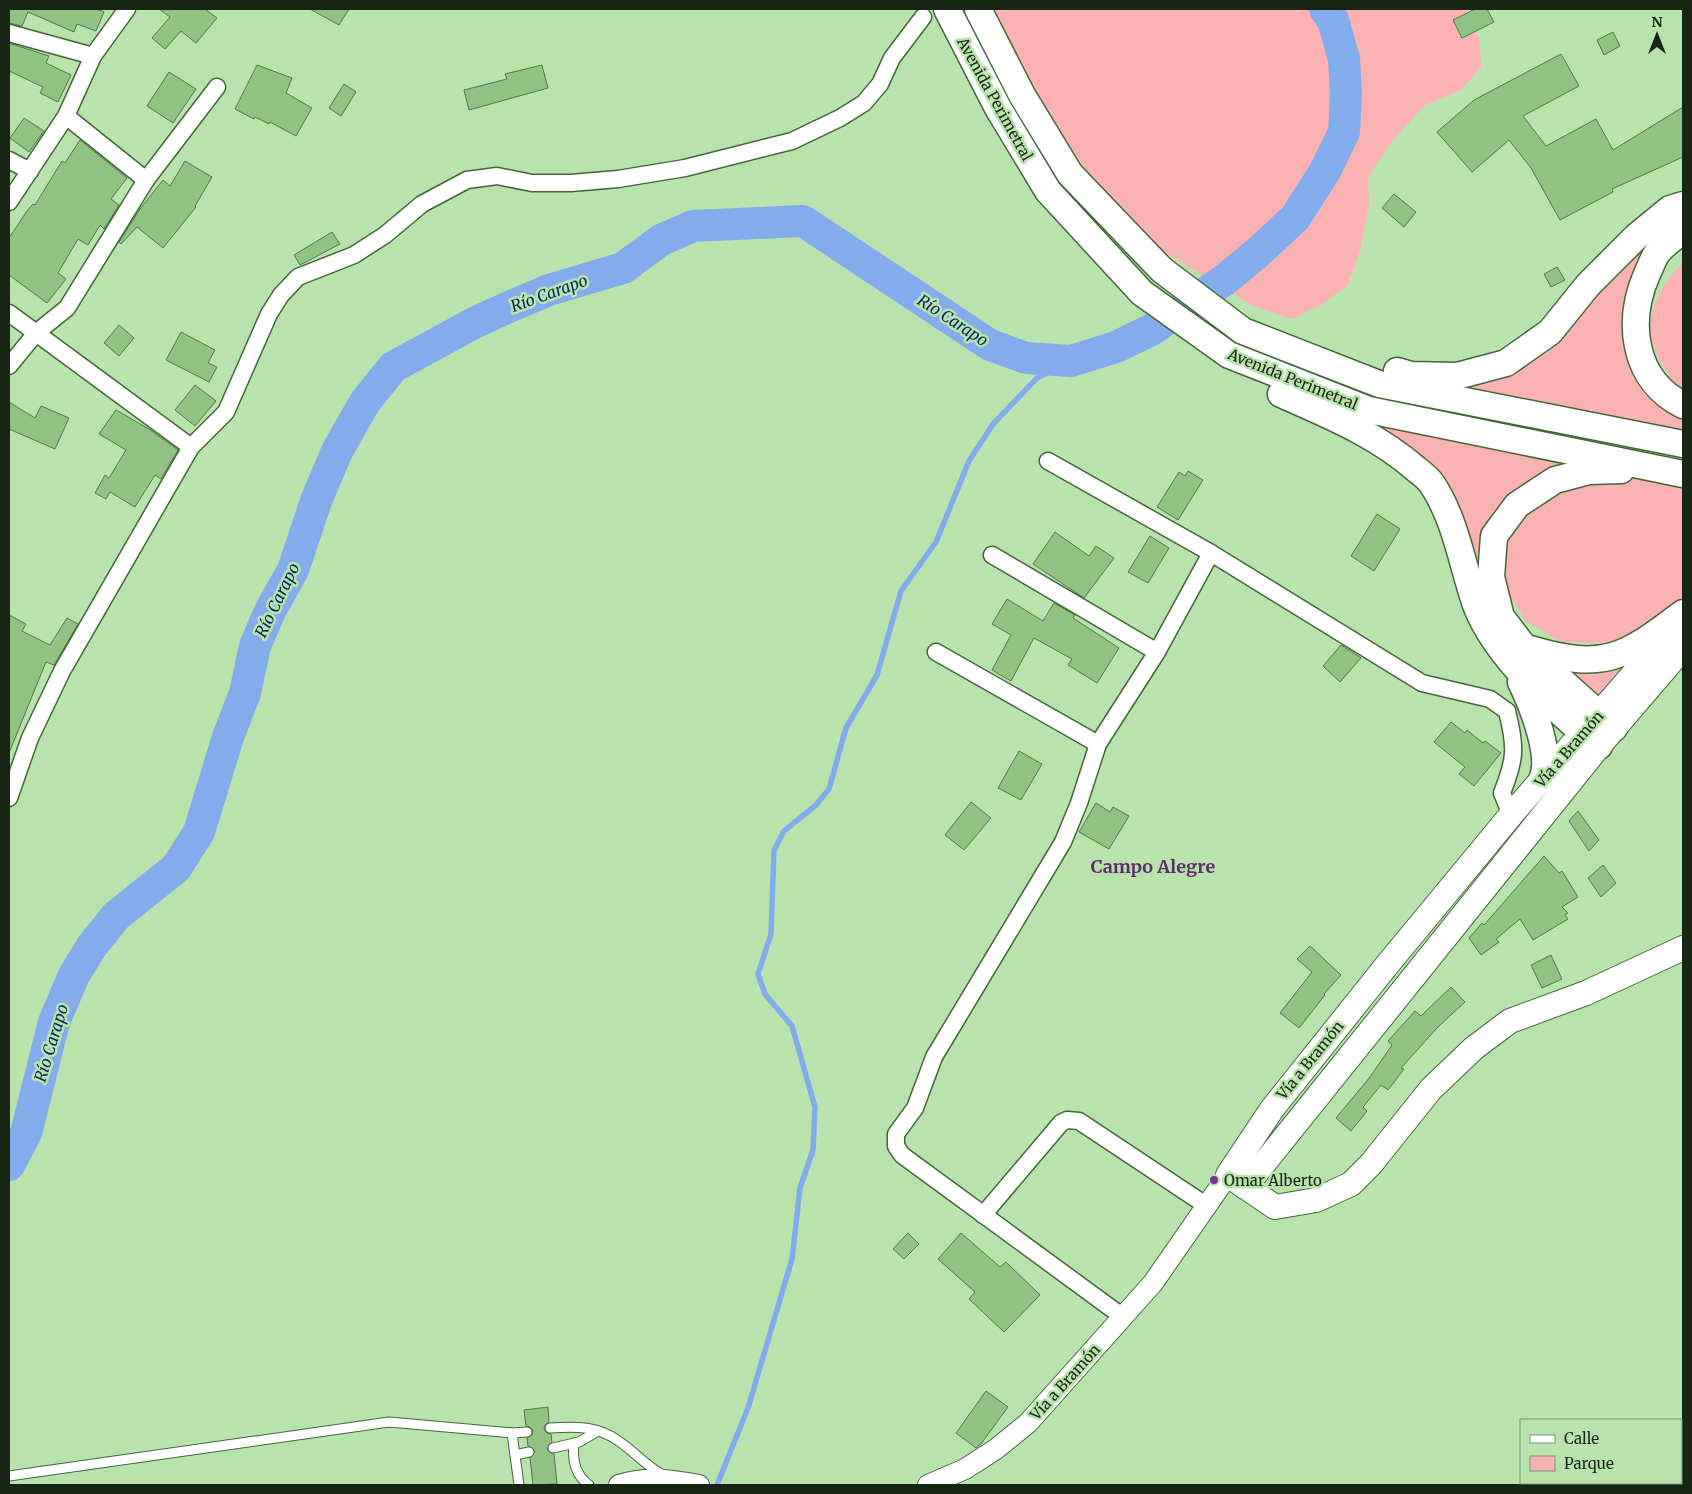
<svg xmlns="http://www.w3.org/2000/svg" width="1692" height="1494" viewBox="0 0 1692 1494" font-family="Merriweather,serif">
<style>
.green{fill:#fab2b2}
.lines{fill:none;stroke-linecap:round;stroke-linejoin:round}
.stream{stroke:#83aced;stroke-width:5.5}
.river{stroke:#83aced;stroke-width:32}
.building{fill:#90c382;stroke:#527848}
.service-casing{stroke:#426737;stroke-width:11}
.minor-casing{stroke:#426737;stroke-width:19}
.tertiary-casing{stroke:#426737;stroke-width:22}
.secondary-casing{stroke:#426737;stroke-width:26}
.primary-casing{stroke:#426737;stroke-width:29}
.service{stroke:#fff;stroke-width:9}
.minor{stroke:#fff;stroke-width:16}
.tertiary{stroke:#fff;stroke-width:20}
.secondary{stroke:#fff;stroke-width:24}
.primary{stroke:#fff;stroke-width:26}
.poi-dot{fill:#852d9a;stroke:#b9e3ad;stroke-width:2}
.labels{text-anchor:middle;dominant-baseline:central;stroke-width:5;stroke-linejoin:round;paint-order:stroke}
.street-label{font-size:15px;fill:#162612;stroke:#b9e3ad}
.poi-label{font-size:15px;fill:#162612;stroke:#b9e3ad;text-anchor:start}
.water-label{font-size:16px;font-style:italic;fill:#01265e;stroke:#b9e3ad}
.quarter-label{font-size:18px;font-weight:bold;fill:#5b3066;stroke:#b9e3ad}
</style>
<rect width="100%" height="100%" fill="#b9e3ad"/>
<g class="green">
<path d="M980,9H1466L1480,41L1481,67L1461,90L1425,105L1392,141L1368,177L1369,204L1361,248L1348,285L1319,306L1292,319L1253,306L1153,245L1101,195L1058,141Z"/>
<path d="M1667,218L1671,244L1632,321L1683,416V448L1447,386L1489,376Z"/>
<path d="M1683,263V396C1670,379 1650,349 1650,327C1650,304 1667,278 1683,263Z"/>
<path d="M1346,414L1596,457L1550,467L1506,497L1484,535L1519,648L1638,654L1580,721L1502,646L1456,511Z"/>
<path d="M1602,476L1683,479V598L1649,625L1608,643L1561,642L1526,621L1506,590L1500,556L1512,527L1543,498Z"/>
</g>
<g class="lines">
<path class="stream" d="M717,1485L748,1408L792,1259L800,1188L813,1150L815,1107L792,1026L765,994L758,974L771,934L774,850L784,831L816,805L829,789L846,728L877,675L901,591L936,542L969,461L993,424L1037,378L1071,361"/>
<path class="river" d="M9,1165L26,1133L54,1022L74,975L92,946L116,916L176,868L199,832L228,737L245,693L255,646L270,611L293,570L316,501L337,451L365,402L393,367L476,322L511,306L549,290L623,268L661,240L693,226L803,221L990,345L1026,358L1071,361L1116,347L1151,330L1223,281L1256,254L1295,218L1325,171L1344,132L1346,94L1344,59L1333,20L1325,9"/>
</g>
<g class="building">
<path d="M9,9H96L104,12L96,31L77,24L74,32L28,12L22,26L9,23Z"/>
<path d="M159,9H205L217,18L196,43L181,31L165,49L152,38L170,17Z"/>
<path d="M310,9H349L339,25Z"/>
<path d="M1475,9H1487L1494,22L1462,38L1453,20Z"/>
<path d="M1613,32L1620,46L1604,55L1597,40Z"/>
<path d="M9,43L49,56L46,63L71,75L58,102L40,93L43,87L9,71Z"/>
<path d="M1561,54L1579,86L1523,116L1546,146L1596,119L1613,150L1683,107V157L1612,189L1613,192L1560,220L1531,168L1509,140L1472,172L1437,132L1474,100Z"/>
<path d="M257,65L292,78L286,93L312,108L296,136L270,122L269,124L255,117L254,119L235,109Z"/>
<path d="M542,65L548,88L469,110L464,90L507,79L505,74Z"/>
<path d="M169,72L196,89L173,123L147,106Z"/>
<path d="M344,84L356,92L341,116L329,108Z"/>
<path d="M24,118L44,131L29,152L10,138Z"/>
<path d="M80,140L127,178L111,199L119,205L104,229L100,225L88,245L78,239L58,273L66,279L47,303L9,275V238L27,211L33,204L35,205L62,161L65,163Z"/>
<path d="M185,161L212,177L195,206L196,207L163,248L137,227L121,244L119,242L140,209L163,180L170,186Z"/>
<path d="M1394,194L1416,212L1404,227L1382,208Z"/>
<path d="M332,232L340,244L300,265L294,255Z"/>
<path d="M1557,267L1565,280L1551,287L1544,274Z"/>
<path d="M119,325L134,338L119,356L104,343Z"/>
<path d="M181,332L215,350L208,363L217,367L209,382L166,360Z"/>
<path d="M195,385L216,401L195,426L175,410Z"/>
<path d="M9,402L35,418L41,406L69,418L55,449L9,429Z"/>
<path d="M116,410L149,429L178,450L161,479L155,475L135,507L110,492L106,499L95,493L105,475L109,478L126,450L99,434Z"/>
<path d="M1188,471L1203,480L1178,520L1157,507L1179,472L1185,476Z"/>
<path d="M1377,514L1400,529L1374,571L1351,556Z"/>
<path d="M1055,532L1089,556L1096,546L1114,558L1084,598L1033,564Z"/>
<path d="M1150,536L1169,548L1148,583L1128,572Z"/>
<path d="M1007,599L1043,621L1054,603L1075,615L1073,618L1119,648L1097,683L1068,665L1072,659L1034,638L1011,681L992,670L1011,635L992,624Z"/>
<path d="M9,615L26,624L22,631L50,645L67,618L78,624L54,665L46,662L9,753Z"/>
<path d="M1341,645L1361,658L1340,682L1323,666Z"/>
<path d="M1451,722L1465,733L1467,730L1483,743L1485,741L1501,753L1474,786L1459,774L1465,767L1434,742Z"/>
<path d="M1019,751L1042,764L1021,800L998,788Z"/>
<path d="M971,802L991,818L964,850L945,835Z"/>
<path d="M1096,803L1110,812L1113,807L1129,816L1109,849L1079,832Z"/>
<path d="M1578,811L1599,840L1589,851L1569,821Z"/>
<path d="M1544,856L1559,873L1562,871L1578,897L1562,907L1568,913L1565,915L1568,919L1533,940L1520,919L1496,939L1499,942L1481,955L1469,938L1482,923L1484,925Z"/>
<path d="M1603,865L1616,883L1601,897L1588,878Z"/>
<path d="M1310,946L1341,975L1324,994L1325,995L1299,1028L1280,1013L1312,972L1297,959Z"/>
<path d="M1551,955L1562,979L1542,988L1531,965Z"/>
<path d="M1451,987L1465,1002L1438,1027L1401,1068L1404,1069L1388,1090L1381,1085L1363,1107L1367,1111L1351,1131L1336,1118L1370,1077L1392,1045L1388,1041L1415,1011L1421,1016Z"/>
<path d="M908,1233L919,1244L904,1259L893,1249Z"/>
<path d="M961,1233L1000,1267L1006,1262L1040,1295L1004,1332L969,1299L975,1292L938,1259Z"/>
<path d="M986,1391L1008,1407L981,1444L976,1448L956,1433Z"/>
<path d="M548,1407L549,1422L545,1425L544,1429L547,1433L551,1434L552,1442L547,1449L554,1454L557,1484L533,1485L530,1458L535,1451L528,1446L527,1438L532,1435L533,1431L530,1427L526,1426L524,1410Z"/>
</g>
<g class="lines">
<defs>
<g id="service">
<path d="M550,1428C576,1426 599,1426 620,1442C636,1453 646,1466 663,1475"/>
<path d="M574,1443C572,1460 575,1475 589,1485"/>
<path d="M553,1448L579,1442L598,1431"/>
<path d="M515,1455L529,1452"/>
<path d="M9,1476L389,1422L512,1433"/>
<path d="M519,1485L512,1433L527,1432"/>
</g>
<g id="minor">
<path d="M9,33L93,56"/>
<path d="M66,116L146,180"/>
<path d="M9,160L30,171"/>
<path d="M9,202L66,116L93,56L127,9"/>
<path d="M9,313L191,447"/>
<path d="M9,366L36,333L67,308L146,180L217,87"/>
<path d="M1048,461L1211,553L1422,683L1490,699L1507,711C1516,747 1516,758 1502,793L1511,815"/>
<path d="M992,555L1157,652"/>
<path d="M936,652L1098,744"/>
<path d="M9,798L30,738L62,671L191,447L226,412L269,314L281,295L298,277L354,255L385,235L422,204L467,180L497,176L532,183H571L618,179L685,168L792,141L840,118L864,103L880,84L892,58L923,17"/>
<path d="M983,1215L1061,1123L1067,1120L1079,1121L1207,1206"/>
<path d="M1123,1317L902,1155L896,1146V1134L915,1108L934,1057L1063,842L1079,803L1098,744L1157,652L1211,553"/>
</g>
<g id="tertiary">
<path d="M619,1485C646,1476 672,1480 699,1485"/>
<path d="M928,1485L965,1469L996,1449L1028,1423L1153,1283L1228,1175"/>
</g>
<g id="secondary">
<path d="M1676,625L1511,815L1387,965L1272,1109L1228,1175L1275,1207L1316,1200L1351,1184L1371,1164L1431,1089L1474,1048L1510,1021L1586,993L1683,948"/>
<path d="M1245,1187L1599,746L1683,648"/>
</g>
<g id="primary">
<path d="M947,9L998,108L1048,191L1142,293L1229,355L1369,410L1683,474"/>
<path d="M978,9L1022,95L1070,174L1162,270L1243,331L1379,384L1683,444"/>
<path d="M1683,230C1675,237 1663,245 1657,253C1653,259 1650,268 1647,274C1626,322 1633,380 1683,405"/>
<path d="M1397,371L1411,375L1457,376L1506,363L1550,332L1588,285L1637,236L1670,209L1683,205"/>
<path d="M1281,394C1328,415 1376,434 1416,469C1421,473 1428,478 1432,484C1456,520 1462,565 1476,605C1496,658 1557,711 1599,746"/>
<path d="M1530,649C1604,671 1624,658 1683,613"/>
<path d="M1521,682C1532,705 1553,756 1542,780"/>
<path d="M1614,728L1524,647L1501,617L1491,577L1494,536L1517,505L1555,480L1589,471L1621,470"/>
</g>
</defs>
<use href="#service" class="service-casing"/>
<use href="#minor" class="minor-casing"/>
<use href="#tertiary" class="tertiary-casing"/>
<use href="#secondary" class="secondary-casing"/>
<use href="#primary" class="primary-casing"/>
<use href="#service" class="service"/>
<use href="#minor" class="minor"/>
<use href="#tertiary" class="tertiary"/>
<use href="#secondary" class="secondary"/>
<use href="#primary" class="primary"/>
</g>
<circle class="poi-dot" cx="1214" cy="1180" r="5"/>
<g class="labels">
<g class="street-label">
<text transform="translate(995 99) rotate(61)">Avenida Perimetral</text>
<text transform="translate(1293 379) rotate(22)">Avenida Perimetral</text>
<text transform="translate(1569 749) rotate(-49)">Vía a Bramón</text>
<text transform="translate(1310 1060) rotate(-51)">Vía a Bramón</text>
<text transform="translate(1065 1382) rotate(-48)">Vía a Bramón</text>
</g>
<g class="poi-label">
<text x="1224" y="1180">Omar Alberto</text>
</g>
<g class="water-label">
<text transform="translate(549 293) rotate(-20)">Río Carapo</text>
<text transform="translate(953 320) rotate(33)">Río Carapo</text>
<text transform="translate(277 600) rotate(-64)">Río Carapo</text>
<text transform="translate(51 1043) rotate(-73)">Río Carapo</text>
</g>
<g class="quarter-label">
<text x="1153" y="866">Campo Alegre</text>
</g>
</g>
<rect width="1692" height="1494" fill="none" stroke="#162612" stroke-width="20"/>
<rect x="1520" y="1419" width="162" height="65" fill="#b9e3ad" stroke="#78976f"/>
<rect x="1530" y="1435" width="25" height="8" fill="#ffffff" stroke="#78976f"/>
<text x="1564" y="1444" font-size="15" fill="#162612">Calle</text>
<rect x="1530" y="1456" width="25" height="15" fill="#fab2b2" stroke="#78976f"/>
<text x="1564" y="1469" font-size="15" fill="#162612">Parque</text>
<g transform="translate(1657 35)" stroke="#b9e3ad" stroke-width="4" paint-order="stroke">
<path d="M0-4L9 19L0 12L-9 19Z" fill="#162612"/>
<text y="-8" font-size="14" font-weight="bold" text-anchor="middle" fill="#162612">N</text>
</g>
</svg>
